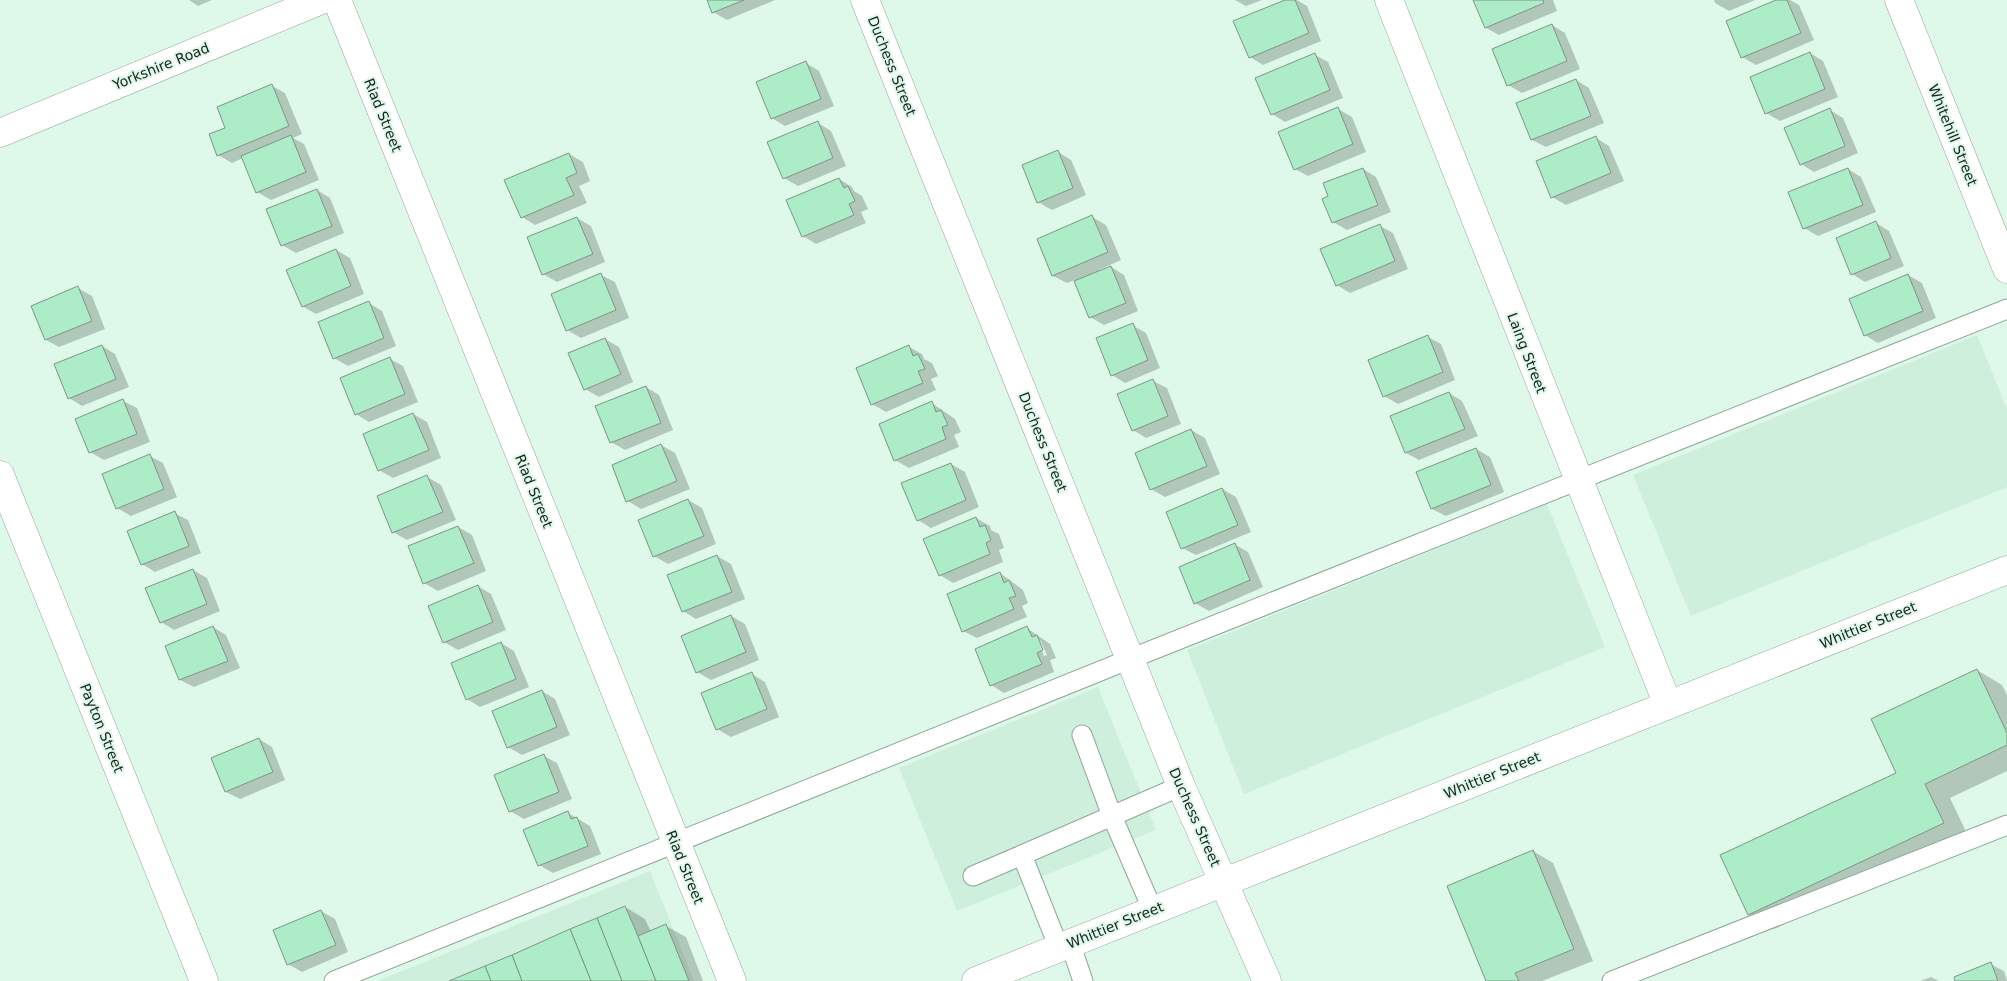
<svg xmlns="http://www.w3.org/2000/svg" width="2007" height="981" viewBox="0 0 2007 981" font-family="'DejaVu Sans',sans-serif">
<style>
.built{fill:#cdefdb}
.shadow{fill:#0003;fill-rule:evenodd}
.building{fill:#acecc7;stroke:#7d9687}
.lines{fill:none;stroke-linecap:round;stroke-linejoin:round}
.lane-casing{stroke:#8fa899;stroke-width:21}
.street-casing{stroke:#8fa899;stroke-width:29}
.secondary-casing{stroke:#8fa899;stroke-width:29}
.lane{stroke:#fff;stroke-width:19}
.street{stroke:#fff;stroke-width:28}
.secondary{stroke:#fff;stroke-width:28}
.labels{text-anchor:middle;dominant-baseline:central;stroke-width:4;stroke-linejoin:round;paint-order:stroke}
.street-label{font-size:14px;fill:#19221d;stroke:#def9e9}
</style>
<rect width="100%" height="100%" fill="#def9e9"/>
<g class="built">
<path d="M1977,335L2007,409V487L1691,616L1633,475Z"/>
<path d="M1547,504L1605,647L1244,794L1187,650Z"/>
<path d="M1098,687L1156,830L957,911L899,768Z"/>
<path d="M650,871L694,981H377Z"/>
</g>
<g class="shadow">
<path d="M189,0H212L198,6Z"/>
<path d="M708,0H775L727,20L713,12Z"/>
<path d="M1235,0H1262L1246,6Z"/>
<path d="M1288,0H1297L1307,6L1321,41L1263,65L1250,57Z"/>
<path d="M1474,0H1553L1557,11L1499,35L1486,28Z"/>
<path d="M1714,0H1755L1729,11L1715,3Z"/>
<path d="M1780,0H1790L1799,5L1814,40L1756,65L1742,57Z"/>
<path d="M1552,25L1565,33L1580,69L1522,93L1508,85Z"/>
<path d="M1810,53L1823,61L1838,97L1780,121L1766,113Z"/>
<path d="M1315,55L1328,62L1343,98L1285,122L1272,114Z"/>
<path d="M806,63L819,71L834,106L785,126L772,118Z"/>
<path d="M1576,80L1589,88L1604,123L1546,147L1532,140L1518,104Z"/>
<path d="M272,86L285,93L302,134L293,138L304,144L319,180L271,200L257,192L243,158L232,163L218,155L227,129Z"/>
<path d="M1338,109L1352,117L1366,152L1308,176L1295,169Z"/>
<path d="M1830,110L1843,118L1858,153L1814,172L1801,164Z"/>
<path d="M818,123L831,131L846,166L798,186L784,178Z"/>
<path d="M1596,138L1609,146L1624,181L1566,205L1552,197Z"/>
<path d="M1058,152L1071,160L1086,195L1052,210L1038,202Z"/>
<path d="M569,154L583,162L590,181L579,186L587,203L535,225L522,217Z"/>
<path d="M1363,169L1376,177L1391,212L1347,230L1333,222Z"/>
<path d="M1848,169L1861,177L1876,212L1818,236L1804,228Z"/>
<path d="M839,179L852,187L854,191L862,196L868,209L861,212L866,223L816,244L803,236Z"/>
<path d="M317,190L330,198L344,233L296,253L282,245Z"/>
<path d="M1092,217L1106,225L1121,260L1099,270L1100,272L1111,267L1124,275L1138,311L1104,325L1090,317L1075,280L1067,283L1053,276L1038,240Z"/>
<path d="M577,218L591,226L605,262L557,282L543,274Z"/>
<path d="M1876,223L1889,231L1904,266L1865,282L1852,274Z"/>
<path d="M1380,226L1393,233L1408,269L1350,293L1337,285Z"/>
<path d="M336,250L350,258L364,294L316,314L302,306Z"/>
<path d="M601,275L615,282L629,318L581,338L567,330Z"/>
<path d="M1908,275L1922,283L1936,318L1878,343L1865,335Z"/>
<path d="M78,288L92,296L105,329L59,347L46,340Z"/>
<path d="M369,303L382,311L396,346L348,366L334,358Z"/>
<path d="M1132,325L1146,333L1160,368L1125,383L1112,375Z"/>
<path d="M1428,337L1441,344L1455,380L1398,404L1384,396Z"/>
<path d="M605,339L619,347L633,382L599,397L585,389Z"/>
<path d="M102,346L115,354L129,387L82,406L69,398Z"/>
<path d="M909,347L922,354L924,359L932,363L938,376L931,379L936,390L886,412L872,404Z"/>
<path d="M390,359L403,366L418,402L369,422L356,414Z"/>
<path d="M1153,381L1167,388L1181,424L1146,438L1133,430Z"/>
<path d="M646,387L659,395L673,430L625,450L611,442L597,407Z"/>
<path d="M1449,393L1462,401L1478,436L1419,460L1406,453Z"/>
<path d="M123,401L137,408L150,442L104,460L90,452L77,419Z"/>
<path d="M932,403L955,419L961,432L954,435L959,447L909,468L895,460Z"/>
<path d="M413,414L427,422L441,458L393,478L379,470Z"/>
<path d="M1191,430L1205,438L1220,474L1165,497L1151,489Z"/>
<path d="M661,445L675,453L690,489L641,509L628,501Z"/>
<path d="M1476,449L1490,457L1504,492L1446,516L1432,509L1418,473Z"/>
<path d="M150,456L163,463L177,497L131,516L117,508Z"/>
<path d="M951,464L965,472L979,507L931,528L918,520Z"/>
<path d="M427,477L441,485L456,520L407,540L393,532Z"/>
<path d="M1222,489L1236,497L1251,532L1196,555L1182,548Z"/>
<path d="M688,500L702,508L716,544L668,564L654,556Z"/>
<path d="M174,513L188,520L201,553L155,572L142,564Z"/>
<path d="M976,518L990,526L991,530L999,534L1004,548L999,550L1003,562L953,583L940,575Z"/>
<path d="M458,527L472,535L486,571L438,591L424,583Z"/>
<path d="M1234,544L1248,552L1263,587L1209,611L1195,603Z"/>
<path d="M717,556L731,564L745,599L696,619L683,611Z"/>
<path d="M193,570L207,578L220,611L174,630L161,622Z"/>
<path d="M1000,573L1023,590L1028,603L1022,606L1027,617L977,638L963,631Z"/>
<path d="M478,586L491,594L506,630L458,650L444,642Z"/>
<path d="M731,616L745,624L759,660L711,680L697,672Z"/>
<path d="M213,627L226,635L240,668L194,687L180,680L167,647Z"/>
<path d="M1027,628L1050,644L1056,658L1050,660L1054,672L1004,693L991,685ZM1038,640H1040L1047,655L1044,656Z"/>
<path d="M501,643L514,651L529,687L480,707L467,699Z"/>
<path d="M1977,670L2002,685L2007,695V771L1950,798L1969,838L1774,929L1749,914L1897,773Z"/>
<path d="M752,674L765,682L779,717L731,737L717,729Z"/>
<path d="M542,691L555,699L570,735L522,755L508,747Z"/>
<path d="M259,739L272,747L285,780L240,799L226,792Z"/>
<path d="M544,756L557,763L572,799L524,819L510,811Z"/>
<path d="M568,813L590,826L601,854L553,873L539,865Z"/>
<path d="M1533,851L1553,863L1593,961L1542,981H1487Z"/>
<path d="M625,907L645,919L651,932L666,926L686,937L703,981H451Z"/>
<path d="M321,911L335,919L348,952L302,972L288,964Z"/>
<path d="M1990,964L2004,971L2007,981H1957Z"/>
<path d="M1931,977L1939,981H1920Z"/>
</g>
<g class="building">
<path d="M707,0H744L712,13Z"/>
<path d="M1285,0H1295L1309,33L1249,58L1233,21Z"/>
<path d="M1473,0H1543L1544,3L1485,28Z"/>
<path d="M1776,0H1787L1801,33L1741,58L1726,21Z"/>
<path d="M1552,24L1567,61L1507,86L1492,49Z"/>
<path d="M1810,52L1825,89L1765,114L1750,77Z"/>
<path d="M1315,53L1330,90L1271,115L1255,78Z"/>
<path d="M806,61L821,99L771,119L756,82Z"/>
<path d="M1576,79L1591,116L1531,140L1516,103Z"/>
<path d="M272,84L289,126L217,156L209,134L225,128L217,107Z"/>
<path d="M1338,107L1353,144L1294,170L1278,132Z"/>
<path d="M1830,108L1845,146L1800,165L1784,128Z"/>
<path d="M818,121L833,158L783,179L767,142Z"/>
<path d="M291,135L306,172L256,193L241,156Z"/>
<path d="M1596,136L1611,173L1551,198L1536,161Z"/>
<path d="M1058,150L1073,188L1037,203L1022,165Z"/>
<path d="M569,153L577,173L566,178L574,195L521,218L504,180Z"/>
<path d="M1363,168L1378,205L1332,223L1322,199L1328,196L1323,183Z"/>
<path d="M1848,168L1863,205L1803,229L1788,192Z"/>
<path d="M839,178L844,188L848,186L855,201L849,204L854,215L802,237L786,200Z"/>
<path d="M317,189L332,226L281,246L266,209Z"/>
<path d="M1092,215L1108,252L1052,276L1037,239Z"/>
<path d="M577,217L593,254L542,275L527,237Z"/>
<path d="M1876,221L1891,258L1851,275L1836,238Z"/>
<path d="M1380,224L1395,261L1336,286L1320,249Z"/>
<path d="M336,249L351,286L302,307L286,270Z"/>
<path d="M1111,266L1126,303L1089,318L1074,281Z"/>
<path d="M601,273L616,310L566,331L551,294Z"/>
<path d="M1908,274L1923,311L1864,336L1849,299Z"/>
<path d="M78,286L92,321L45,340L31,306Z"/>
<path d="M369,301L384,338L333,359L318,322Z"/>
<path d="M1133,323L1148,360L1111,376L1096,338Z"/>
<path d="M1428,335L1443,372L1383,397L1368,360Z"/>
<path d="M605,338L621,374L584,390L568,353Z"/>
<path d="M102,345L116,379L68,399L54,364Z"/>
<path d="M909,345L913,356L918,354L925,369L918,371L923,383L871,405L856,368Z"/>
<path d="M390,357L405,394L355,415L340,378Z"/>
<path d="M1153,379L1168,416L1132,431L1117,394Z"/>
<path d="M646,386L661,423L610,443L595,406Z"/>
<path d="M1449,392L1465,429L1405,453L1390,416Z"/>
<path d="M123,399L137,434L89,453L75,419Z"/>
<path d="M932,401L936,412L941,410L948,425L942,427L946,439L894,461L879,424Z"/>
<path d="M413,413L429,450L378,471L363,434Z"/>
<path d="M1191,429L1207,466L1150,490L1135,453Z"/>
<path d="M661,444L677,481L626,502L612,465Z"/>
<path d="M1476,448L1491,485L1431,509L1416,472Z"/>
<path d="M150,454L164,489L116,509L102,474Z"/>
<path d="M951,463L966,500L917,521L901,483Z"/>
<path d="M427,475L443,512L392,533L377,496Z"/>
<path d="M1222,488L1238,525L1181,549L1166,512Z"/>
<path d="M688,499L704,536L653,557L638,520Z"/>
<path d="M175,511L189,546L141,565L127,531Z"/>
<path d="M976,517L980,527L985,525L991,540L986,543L990,554L939,576L923,539Z"/>
<path d="M458,526L474,563L423,584L408,546Z"/>
<path d="M1235,543L1250,580L1194,604L1179,567Z"/>
<path d="M717,555L732,592L682,612L667,575Z"/>
<path d="M193,569L207,604L160,623L145,588Z"/>
<path d="M1000,572L1004,583L1009,580L1016,596L1009,598L1014,609L962,632L947,594Z"/>
<path d="M478,585L493,622L443,643L428,606Z"/>
<path d="M731,615L746,652L696,673L681,636Z"/>
<path d="M213,626L228,661L179,680L165,646Z"/>
<path d="M1027,626L1032,637L1037,635L1043,650L1037,653L1042,664L990,686L975,649Z"/>
<path d="M501,642L516,679L466,700L451,663Z"/>
<path d="M1977,669L2007,733V745L1925,784L1944,823L1748,915L1720,855L1896,773L1871,719Z"/>
<path d="M752,672L767,709L716,730L701,693Z"/>
<path d="M542,690L557,727L507,748L492,711Z"/>
<path d="M259,738L273,772L225,792L211,758Z"/>
<path d="M544,754L559,792L509,812L494,775Z"/>
<path d="M568,811L571,819L577,817L588,846L538,866L523,830Z"/>
<path d="M1533,850L1574,949L1515,973L1519,981H1486L1447,886Z"/>
<path d="M625,906L638,936L656,981H622L597,918Z"/>
<path d="M321,910L336,945L287,965L273,930Z"/>
<path d="M597,918L622,981H591L570,929Z"/>
<path d="M666,924L689,981H656L638,936Z"/>
<path d="M570,929L591,981H522L512,955Z"/>
<path d="M512,955L522,981H491L485,966Z"/>
<path d="M1991,962L1998,981H1955L1954,977Z"/>
<path d="M485,966L491,981H449Z"/>
</g>
<g class="lines">
<defs>
<g id="lane">
<path d="M1082,735L1112,816L1153,911"/>
<path d="M973,876L1022,855"/>
<path d="M1070,943L1083,981"/>
<path d="M1059,948L1022,855L1181,786"/>
<path d="M334,981L1130,659L2007,309"/>
<path d="M1612,981L2007,825"/>
</g>
<g id="street">
<path d="M337,0L732,981"/>
<path d="M865,0L1181,786L1267,981"/>
<path d="M1389,0L1668,705"/>
<path d="M1899,0L2007,269"/>
<path d="M0,133L321,0"/>
<path d="M0,475L204,981"/>
</g>
<path id="secondary" d="M976,981L2007,570"/>
</defs>
<use href="#lane" class="lane-casing"/>
<use href="#street" class="street-casing"/>
<use href="#secondary" class="secondary-casing"/>
<use href="#lane" class="lane"/>
<use href="#street" class="street"/>
<use href="#secondary" class="secondary"/>
</g>
<g class="labels">
<g class="street-label">
<text transform="translate(161 66) rotate(-22)">Yorkshire Road</text>
<text transform="translate(892 66) rotate(68)">Duchess Street</text>
<text transform="translate(383 115) rotate(68)">Riad Street</text>
<text transform="translate(1953 135) rotate(68)">Whitehill Street</text>
<text transform="translate(1527 353) rotate(69)">Laing Street</text>
<text transform="translate(1043 442) rotate(68)">Duchess Street</text>
<text transform="translate(534 491) rotate(68)">Riad Street</text>
<text transform="translate(1868 625) rotate(-22)">Whittier Street</text>
<text transform="translate(102 728) rotate(68)">Payton Street</text>
<text transform="translate(1492 775) rotate(-22)">Whittier Street</text>
<text transform="translate(1195 817) rotate(66)">Duchess Street</text>
<text transform="translate(685 867) rotate(68)">Riad Street</text>
<text transform="translate(1115 925) rotate(-22)">Whittier Street</text>
</g>
</g>
</svg>
